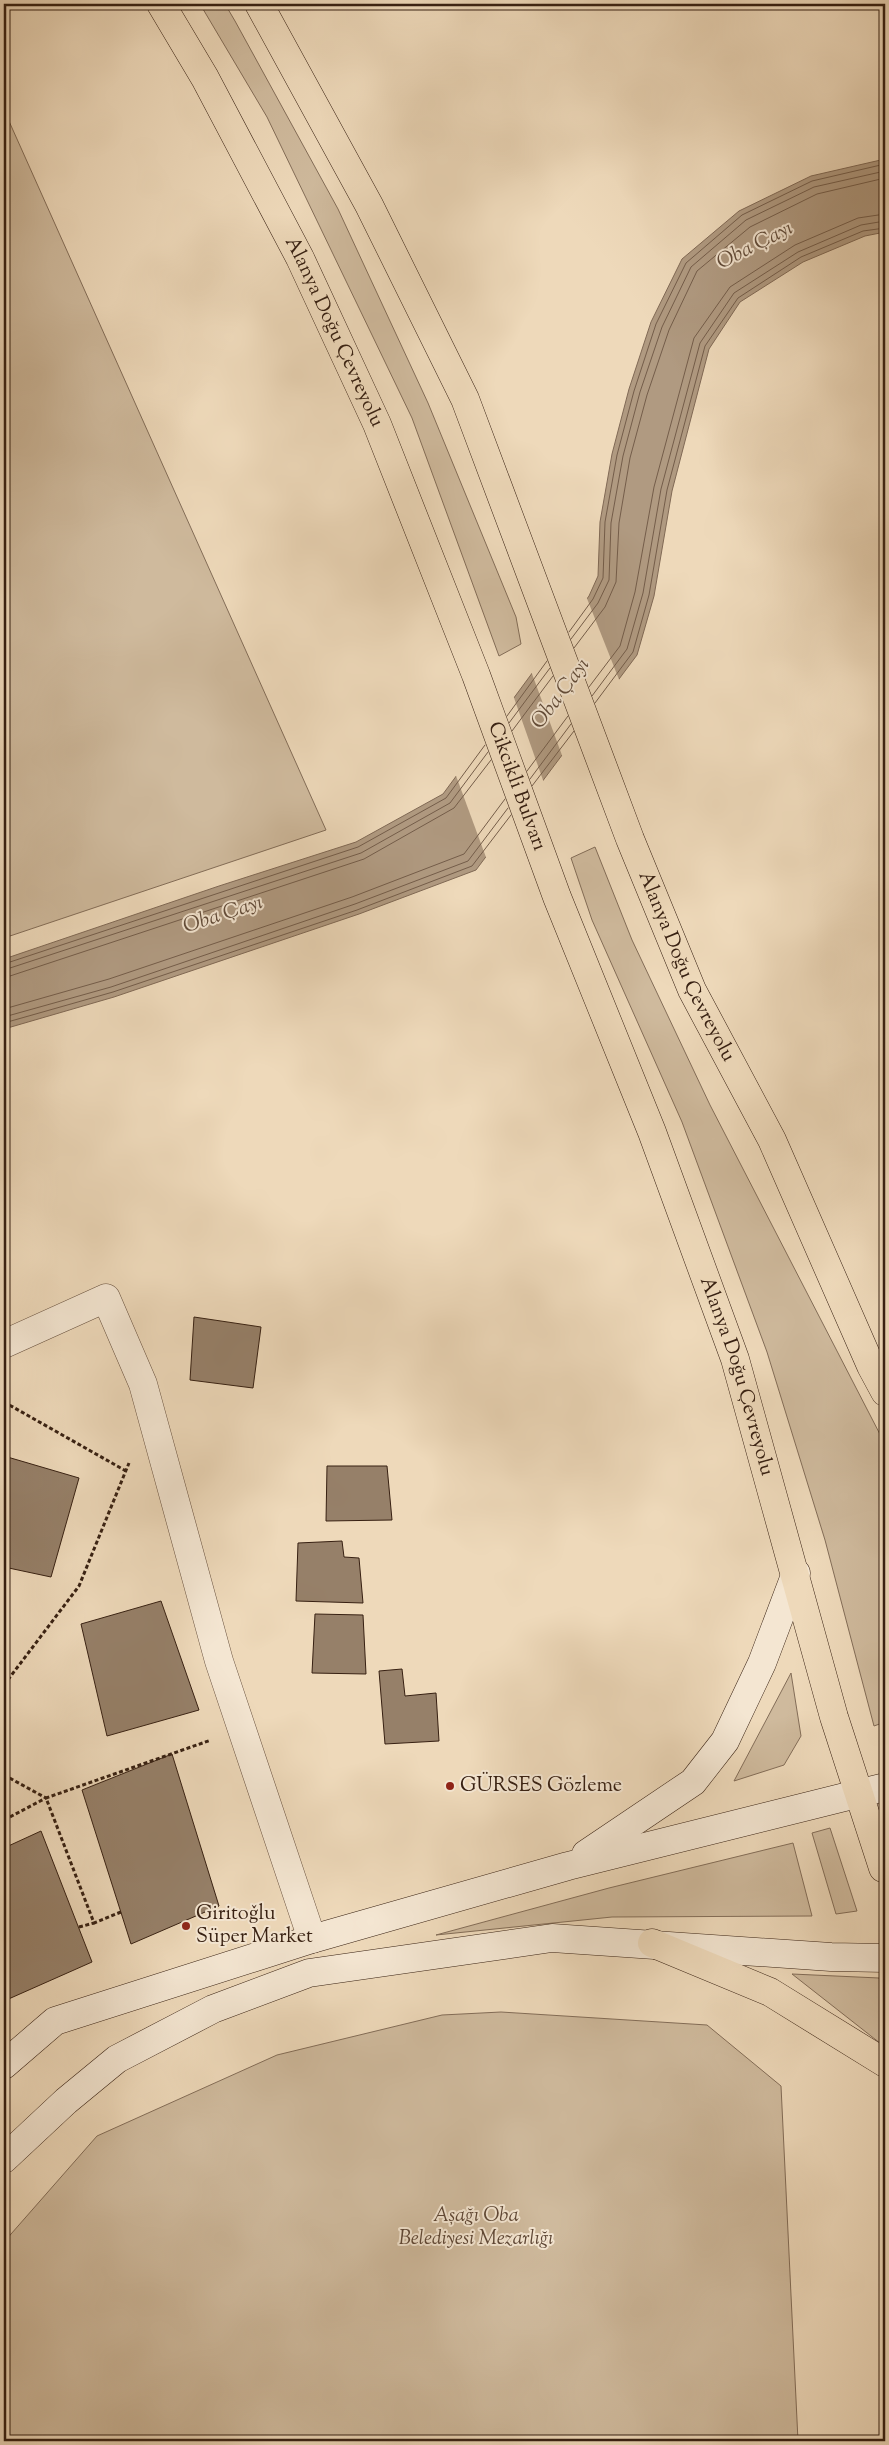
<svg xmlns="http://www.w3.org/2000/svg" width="889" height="2445" viewBox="0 0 889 2445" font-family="'Sorts Mill Goudy',serif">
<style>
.green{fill:#cfba9d;stroke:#836d58}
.water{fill:#b09a81;stroke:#806955}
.pier{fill:#eed9ba}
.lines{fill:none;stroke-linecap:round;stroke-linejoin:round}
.shore{stroke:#745d4a;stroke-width:1}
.building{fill:#968069;stroke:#372012}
.street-casing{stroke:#654e3c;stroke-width:29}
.secondary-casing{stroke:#372012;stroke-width:29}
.highway-casing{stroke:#372012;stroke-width:29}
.path{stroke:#372012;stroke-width:3;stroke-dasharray:4 2.5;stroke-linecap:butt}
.street{stroke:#f4e6d2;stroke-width:28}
.secondary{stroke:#f4e6d2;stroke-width:28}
.highway{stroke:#eed9ba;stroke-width:28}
.poi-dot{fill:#8f2418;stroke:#f4e6d2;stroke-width:2}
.labels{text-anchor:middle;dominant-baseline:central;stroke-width:4;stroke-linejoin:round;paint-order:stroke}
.street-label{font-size:20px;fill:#372012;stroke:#f4e6d2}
.poi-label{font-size:20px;fill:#372012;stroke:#f4e6d2;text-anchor:start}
.park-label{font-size:20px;font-style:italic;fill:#5d4635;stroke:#f4e6d2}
.water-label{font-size:21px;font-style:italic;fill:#614b39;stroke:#f4e6d2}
</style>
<rect width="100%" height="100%" fill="#eed9ba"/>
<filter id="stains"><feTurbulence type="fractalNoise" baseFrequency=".004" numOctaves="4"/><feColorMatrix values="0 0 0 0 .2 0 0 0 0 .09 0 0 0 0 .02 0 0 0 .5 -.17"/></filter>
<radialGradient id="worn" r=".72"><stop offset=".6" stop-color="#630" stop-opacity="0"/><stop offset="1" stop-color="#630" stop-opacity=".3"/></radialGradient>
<g class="green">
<path d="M200,4H225L235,21L338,209L428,403L516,617L521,644L499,656L412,418L267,117Z"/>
<path d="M4,110L326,830L4,938Z"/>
<path d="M595,847L632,940L710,1105L885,1444V1722L874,1726L825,1540L767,1352L682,1122L592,920L571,858Z"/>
<path d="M791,1673L801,1736L784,1765L734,1781Z"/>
<path d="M830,1828L857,1911L836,1914L812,1833Z"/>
<path d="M793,1843L812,1916L612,1917L436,1935L609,1888Z"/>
<path d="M792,1974L879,1978L885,1995V2047Z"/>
<path d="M501,2012L707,2025L781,2086L798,2441H4V2242L97,2136L277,2055L442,2015Z"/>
</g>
<path class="water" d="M885,159V232L865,236L803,262L740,302L709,349L672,491L654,596L637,655L476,870L359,914L114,997L4,1029V959L219,886L356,842L443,794L589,596L598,576L600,522L612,454L629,389L651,322L682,259L739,211L811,176Z"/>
<g class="pier">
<path d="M586,596L620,682L563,758L531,671Z"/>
<path d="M513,695L544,783L487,860L455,773Z"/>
</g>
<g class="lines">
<g class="shore">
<path d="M569,632L593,599L603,578L605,522L617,455L634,391L656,324L686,263L742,215L812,181L885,164"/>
<path d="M571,639L598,603L609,580L611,523L623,456L640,392L662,327L691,267L746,220L814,187L885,171"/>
<path d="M574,648L605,607L616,582L619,523L630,458L647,395L669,330L697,271L750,227L817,194L885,178"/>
<path d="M589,687L620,646L635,592L654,487L694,338L730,287L795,245L858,218L885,214"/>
<path d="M592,696L627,649L643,593L661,489L700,343L734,293L798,252L861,225L885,221"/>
<path d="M595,703L633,652L649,595L667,490L705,346L738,298L801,257L863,231L885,228"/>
<path d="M507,716L547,661"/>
<path d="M509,723L550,668"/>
<path d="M512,731L553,676"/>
<path d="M527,771L568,716"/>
<path d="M530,779L571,724"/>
<path d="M532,786L574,731"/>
<path d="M4,964L358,847L446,798L485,745"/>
<path d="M4,970L361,853L450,803L488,752"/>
<path d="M4,978L364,859L454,808L491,760"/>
<path d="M4,1009L109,979L352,897L464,854L505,799"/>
<path d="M4,1017L111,987L355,904L468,861L508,808"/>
<path d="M4,1023L113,992L357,910L472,866L511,815"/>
</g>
</g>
<g class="building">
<path d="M194,1317L261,1327L253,1388L190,1380Z"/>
<path d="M4,1456L79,1478L51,1577L4,1567Z"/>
<path d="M327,1466H387L392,1520L326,1521Z"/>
<path d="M342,1541L344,1557L359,1558L363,1603L296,1601L298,1543Z"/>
<path d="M161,1601L199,1710L107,1736L81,1624Z"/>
<path d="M315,1614L363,1615L366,1674L312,1673Z"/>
<path d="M402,1669L405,1696L436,1693L439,1741L385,1744L379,1671Z"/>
<path d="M172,1754L219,1906L131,1944L82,1790Z"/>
<path d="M41,1831L92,1962L4,2001V1848Z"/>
</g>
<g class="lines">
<defs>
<path id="street" d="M4,1344L106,1298L143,1384L219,1661L312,1939"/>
<g id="secondary">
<path d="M586,1854L693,1782L725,1741L762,1663L796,1573"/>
<path d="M4,2065L55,2021L312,1939L568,1866L885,1787"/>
<path d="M4,2159L66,2101L117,2059L213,2009L309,1973L552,1938L831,1957L885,1958"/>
</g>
<g id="highway">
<path id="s1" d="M161,4L205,78L300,258L377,424L476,675L557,897L652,1132L735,1359L834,1717L883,1868"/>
<path id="s2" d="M259,4L369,205L465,399L630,839L692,990L772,1140L871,1366L885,1392"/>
<path d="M652,1943L770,1992L885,2063"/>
</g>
</defs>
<use href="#street" class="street-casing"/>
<use href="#secondary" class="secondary-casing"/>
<use href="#highway" class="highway-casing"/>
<g class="path">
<path d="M4,1402L126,1471"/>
<path d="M4,1685L79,1586L129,1463"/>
<path d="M4,1775L46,1798L4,1820"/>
<path d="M121,1912L94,1923L46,1798L211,1740"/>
<path d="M79,1927L94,1923"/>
</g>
<use href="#street" class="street"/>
<use href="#secondary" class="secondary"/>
<use href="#highway" class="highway"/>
</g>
<g class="poi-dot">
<circle cx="450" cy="1786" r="5"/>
<circle cx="186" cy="1926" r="5"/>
</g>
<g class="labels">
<g class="street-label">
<text stroke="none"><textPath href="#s1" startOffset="371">Alanya Doğu Çevreyolu</textPath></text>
<text stroke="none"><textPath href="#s1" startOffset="861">Cikcikli Bulvarı</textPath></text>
<text stroke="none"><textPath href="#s2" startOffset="1055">Alanya Doğu Çevreyolu</textPath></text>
<text stroke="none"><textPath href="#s1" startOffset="1491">Alanya Doğu Çevreyolu</textPath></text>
</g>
<g class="poi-label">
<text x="460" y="1786">GÜRSES Gözleme</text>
<text x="196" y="1914">Giritoǧlu<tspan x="196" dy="23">Süper Market</tspan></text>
</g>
<g class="park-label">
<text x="476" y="2216">Aşağı Oba<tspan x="476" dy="23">Belediyesi Mezarlığı</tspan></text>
</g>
<g class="water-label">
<text transform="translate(755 246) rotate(-27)">Oba Çayı</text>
<text transform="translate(561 694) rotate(-53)">Oba Çayı</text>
<text transform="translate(223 915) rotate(-18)">Oba Çayı</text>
</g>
</g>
<rect width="889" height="2445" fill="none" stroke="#eed9ba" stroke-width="20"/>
<rect x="5" y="5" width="879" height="2435" fill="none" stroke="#372012" stroke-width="2.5"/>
<rect x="10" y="10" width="869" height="2425" fill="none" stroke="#372012"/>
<rect width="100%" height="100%" filter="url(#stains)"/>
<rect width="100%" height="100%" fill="url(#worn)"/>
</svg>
